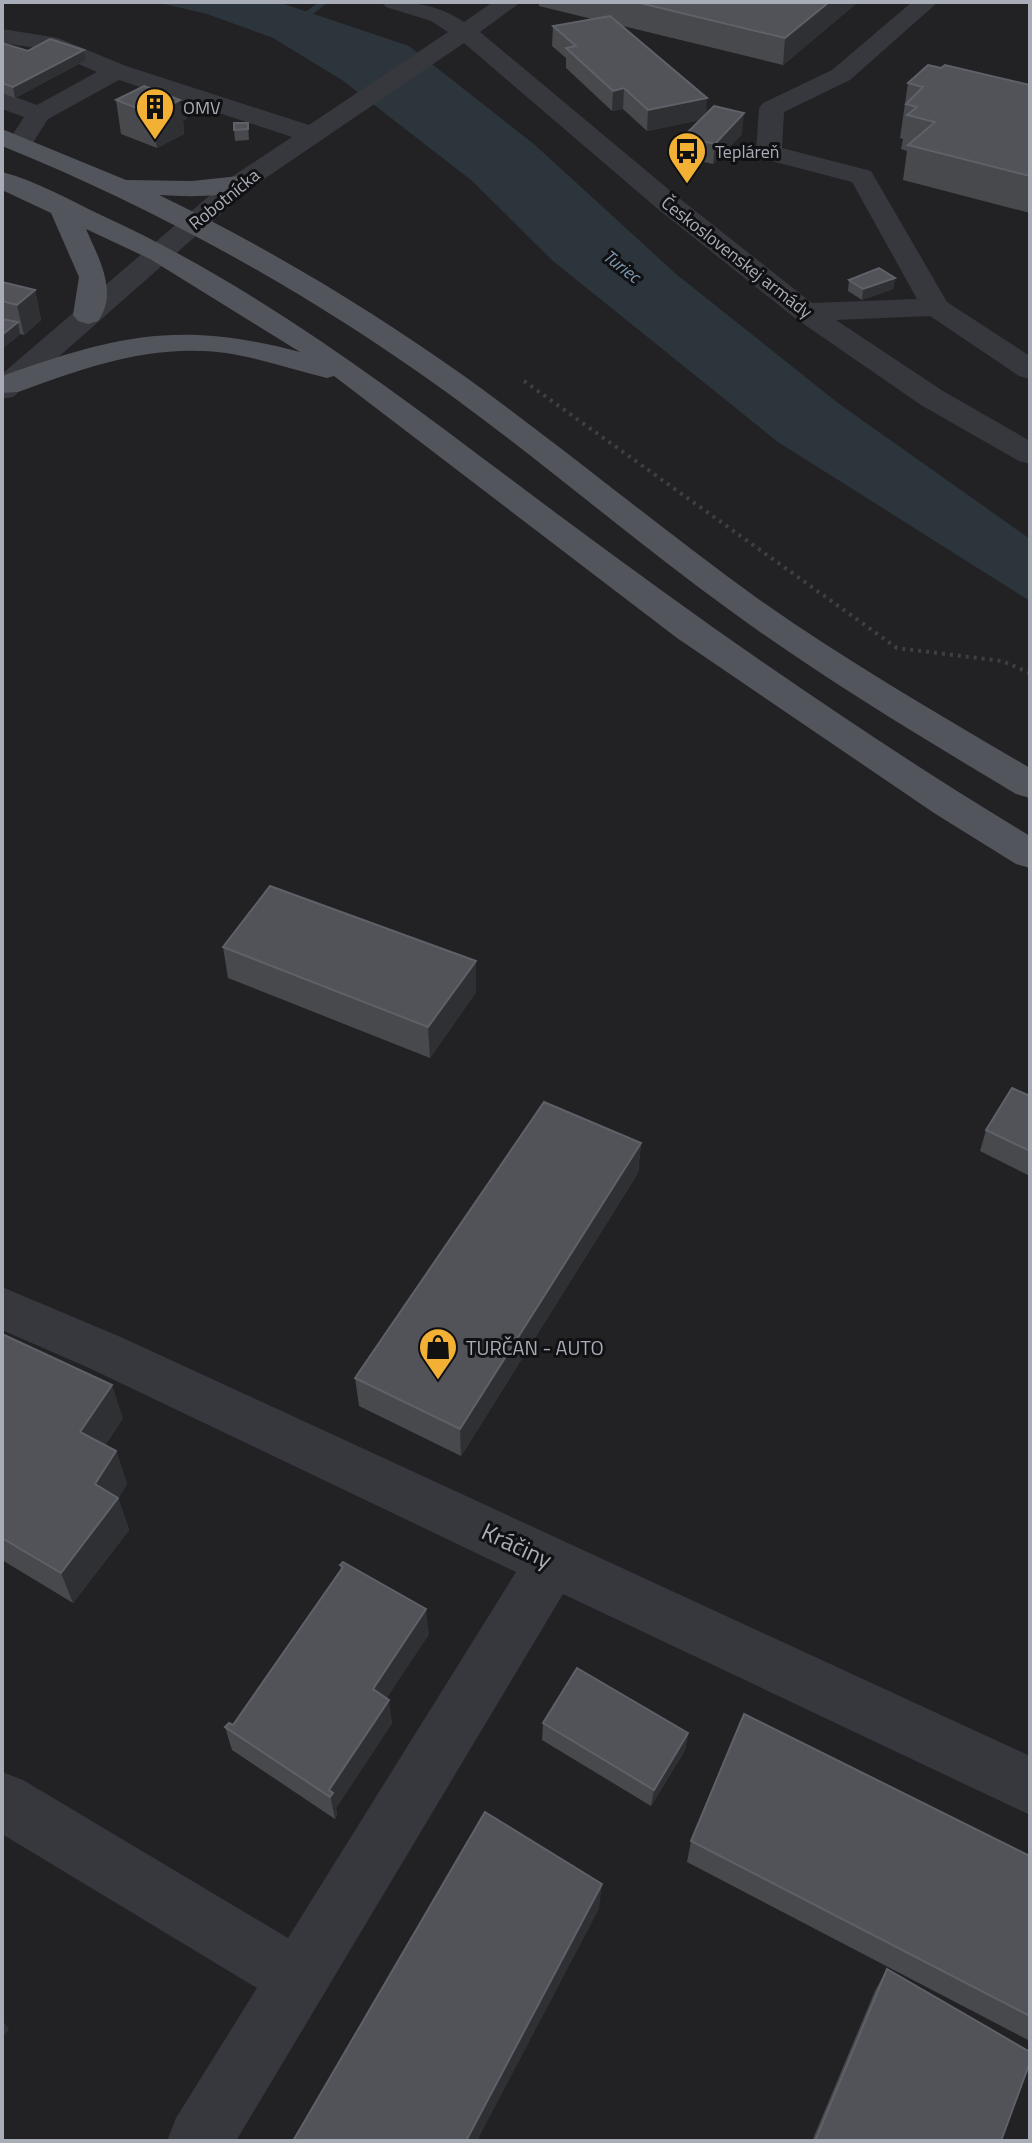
<svg xmlns="http://www.w3.org/2000/svg" width="1032" height="2143" viewBox="0 0 1032 2143" font-family="'Titillium Web',sans-serif">
<style>
.built{fill:#222225}
.water{fill:#2c353c}
.lines{fill:none;stroke-linecap:round;stroke-linejoin:round}
.stream{fill:#2c353c;fill-rule:evenodd}
.path{stroke:#3d3f44;stroke-width:4;stroke-dasharray:3 5;stroke-linecap:butt}
.minor{fill:#37383d;fill-rule:evenodd}
.major{fill:#53555c;fill-rule:evenodd}
.wall{fill:#47494d}
.shaded-wall{fill:#2f3033}
.building{fill:#525359;stroke:#5f6168;stroke-width:2}
.labels{text-anchor:middle;dominant-baseline:central;stroke-width:6;stroke-linejoin:round;paint-order:stroke}
.far-poi-label{font-size:18px;fill:#a8adb8;stroke:#111113;text-anchor:start}
.far-street-label{font-size:18px;fill:#a8adb8;stroke:#111113}
.far-water-label{font-size:18px;font-style:italic;fill:#7f9bb3;stroke:#111113}
.poi-label{font-size:20px;fill:#a8adb8;stroke:#111113;text-anchor:start}
.near-street-label{font-size:24px;fill:#a8adb8;stroke:#111113}
</style>
<rect width="100%" height="100%" fill="#161618"/>
<rect class="built" x="2" y="2" width="1028" height="2139"/>
<path class="water" d="M156,2H278L409,46L535,145L676,274L838,403L1030,539V601L778,442L553,261L471,180L342,80L273,38L207,14Z"/>
<g class="lines">
<path class="stream" d="M319,2L326,4L297,26H291V22Z"/>
<path class="path" d="M524,381L897,648L1002,661L1030,673"/>
<g class="minor">
<path d="M382,2C414,2 437,4 464,22L493,2H521L480,32L679,198L812,303L917,299L852,182L760,158L756,152L759,108L763,103L832,70L912,2H938L850,80L784,112L782,148L871,171L947,302L1030,356V379L1019,376L930,316L836,320L943,391L1030,441V464L1019,461L921,405L795,318L659,210L464,43L248,190L13,397L2,399V374L230,178L292,137L119,80L48,119L29,149H11L7,143L24,117L2,109V92L37,105L97,72L44,49L2,43V29L58,38L126,66L309,125L448,32L431,21L386,7Z"/>
<path d="M2,1287L123,1338L1030,1756V1815L563,1594L236,2141H167L176,2118L257,1988L2,1834V1772L23,1780L288,1938L516,1572L89,1368L2,1330Z"/>
</g>
<g class="major">
<path d="M2,129L126,180L192,181L239,176L248,178L252,184L248,190C219,197 189,197 159,195C267,247 370,309 467,378C565,449 659,527 757,598C845,660 938,714 1030,768V798L1016,794C921,737 826,680 735,614C635,542 542,461 442,389C305,291 158,209 2,146Z"/>
<path d="M2,172C37,181 71,201 103,216C269,292 410,404 556,513C709,627 866,737 1030,836V868L1016,864L934,813L677,638L334,376L327,378C293,370 260,358 226,353C153,343 86,367 18,392L2,393V376C117,335 180,320 300,352L150,259L86,229C98,257 119,292 98,321L88,324L78,321L73,315L79,277L51,213L2,190Z"/>
</g>
</g>
<g class="wall">
<path d="M539,2H858L783,65L623,26L706,115L742,134L713,164L682,157L683,137L700,120L647,131L623,109L612,111L566,68V58L552,46L553,26L592,19L539,6Z"/>
<path d="M2,43L28,51L84,50L86,60L15,98L2,93Z"/>
<path d="M908,83L1030,85V213L903,180L907,151L901,149L903,139L900,138Z"/>
<path d="M116,100L181,106L186,108L187,118L183,121L184,134L157,148L121,134Z"/>
<path d="M248,123L249,140L235,141L234,130Z"/>
<path d="M895,278L893,289L862,300L848,291L849,280Z"/>
<path d="M2,282L35,290L41,320L24,335L20,334L2,349Z"/>
<path d="M223,947L476,992L430,1058L228,978Z"/>
<path d="M1030,1096V1176L980,1151L986,1130Z"/>
<path d="M641,1143L638,1173L461,1456L359,1406L355,1378Z"/>
<path d="M2,1334L123,1418L105,1445L116,1451L127,1484L118,1498L129,1530L73,1603L2,1560Z"/>
<path d="M340,1565L429,1634L386,1698L392,1723L336,1808L337,1815L335,1819L232,1750L225,1727L233,1725L341,1569Z"/>
<path d="M543,1723L688,1733L685,1750L651,1806L542,1740Z"/>
<path d="M691,1841L1030,1856V2041L687,1862Z"/>
<path d="M887,1969L1001,2141H812L875,1991Z"/>
</g>
<g class="shaded-wall">
<path d="M829,2H858L783,65L785,38Z"/>
<path d="M84,50L86,60L15,98L13,87Z"/>
<path d="M624,88L623,109L612,111L613,91Z"/>
<path d="M707,98L706,119L647,131L648,110Z"/>
<path d="M180,100L181,110L186,108L187,118L183,121L184,134L157,148L152,114Z"/>
<path d="M744,113L742,134L713,164L715,144Z"/>
<path d="M895,278L893,289L862,300L863,289Z"/>
<path d="M35,290L41,320L24,335L17,305Z"/>
<path d="M18,322L20,334L2,349V335Z"/>
<path d="M476,961V992L430,1058L428,1027Z"/>
<path d="M641,1143L638,1173L461,1456L460,1429Z"/>
<path d="M112,1385L123,1418L91,1465L80,1432Z"/>
<path d="M116,1451L127,1484L116,1501L118,1498L129,1530L73,1603L61,1573L95,1484Z"/>
<path d="M426,1609L429,1634L377,1713L373,1689Z"/>
<path d="M389,1700L392,1723L336,1808L337,1815L335,1819L329,1790Z"/>
<path d="M688,1733L685,1750L651,1806L654,1790Z"/>
<path d="M602,1884L599,1909L477,2141H466Z"/>
<path d="M2,2020L9,2029L2,2038Z"/>
</g>
<g class="building">
<path d="M636,2H829L785,38Z"/>
<path d="M610,16L707,98L648,110L624,88L613,91L566,48L576,46L553,26Z"/>
<path d="M50,39L84,50L13,87L2,83V43L28,51Z"/>
<path d="M928,65L941,68L945,65L1030,85V176L908,145L935,122L907,115L917,107L906,104L923,87L908,83Z"/>
<path d="M144,86L180,100L152,114L116,100Z"/>
<path d="M714,106L744,113L715,144L683,137Z"/>
<path d="M234,123H248V129L234,130Z"/>
<path d="M879,268L895,278L863,289L849,280Z"/>
<path d="M2,282L35,290L17,305L2,301Z"/>
<path d="M2,319L18,322L2,335Z"/>
<path d="M270,886L476,961L428,1027L223,947Z"/>
<path d="M1012,1088L1030,1096V1151L986,1130Z"/>
<path d="M544,1102L641,1143L460,1429L355,1378Z"/>
<path d="M2,1334L112,1385L80,1432L116,1451L95,1484L118,1498L61,1573L2,1538Z"/>
<path d="M343,1562L426,1609L373,1689L389,1700L329,1790L333,1793L330,1797L225,1727L229,1723L233,1725L343,1567L340,1565Z"/>
<path d="M577,1668L688,1733L654,1790L543,1723Z"/>
<path d="M744,1714L1030,1856V2016L691,1841Z"/>
<path d="M485,1812L602,1884L466,2141H293Z"/>
<path d="M887,1969L1030,2052V2062L1001,2141H815Z"/>
</g>
<defs>
<symbol id="building-pin" viewBox="-11 -11 22 30"><path d="M0 17L-7.5 6A9.5 9.5 0 1 1 7.5 6Z" fill="#f2b134" stroke="#111113"/><path d="M-4-6H4V6H1V3H-1V6H-4ZM-2.5-4.3h1.7v1.8h-1.7ZM.8-4.3h1.7v1.8H.8ZM-2.5-1h1.7V.8h-1.7ZM.8-1h1.7V.8H.8Z" fill="#111"/></symbol>
<symbol id="bus-pin" viewBox="-11 -11 22 30"><path d="M0 17L-7.5 6A9.5 9.5 0 1 1 7.5 6Z" fill="#f2b134" stroke="#111113"/><path d="M-5-6H5V4H4V6H2V4H-2V6H-4V4H-5ZM-3.5-4V0h7V-4ZM-3.5 1.2v1.5H-2V1.2ZM2 1.2v1.5H3.5V1.2Z" fill="#111"/></symbol>
<symbol id="shop-pin" viewBox="-11 -11 22 30"><path d="M0 17L-7.5 6A9.5 9.5 0 1 1 7.5 6Z" fill="#f2b134" stroke="#111113"/><path d="M-5-2.5h2.3a2.7 3.5 0 0 1 5.4 0H5L5.5 6h-11ZM-1.5-2.5h3a1.5 2.3 0 0 0-3 0Z" fill="#111"/></symbol>
</defs>
<g fill-rule="evenodd">
<use href="#building-pin" x="133" y="85" width="44" height="60"/>
<use href="#bus-pin" x="665" y="129" width="44" height="60"/>
<use href="#shop-pin" x="416" y="1325" width="44" height="60"/>
</g>
<g class="labels">
<g class="far-poi-label">
<text x="183" y="107">OMV</text>
<text x="715" y="151">Tepláreň</text>
</g>
<g class="far-street-label">
<text transform="translate(224 199) rotate(-39)">Robotnícka</text>
<text transform="translate(737 257) rotate(38)">Československej armády</text>
</g>
<g class="far-water-label">
<text transform="translate(622 266) rotate(38)">Turiec</text>
</g>
<g class="poi-label">
<text x="466" y="1347">TURČAN - AUTO</text>
</g>
<g class="near-street-label">
<text transform="translate(517 1545) rotate(25)">Kráčiny</text>
</g>
</g>
<rect width="1032" height="2143" fill="none" stroke="#a8adb8" stroke-width="8"/>
</svg>
